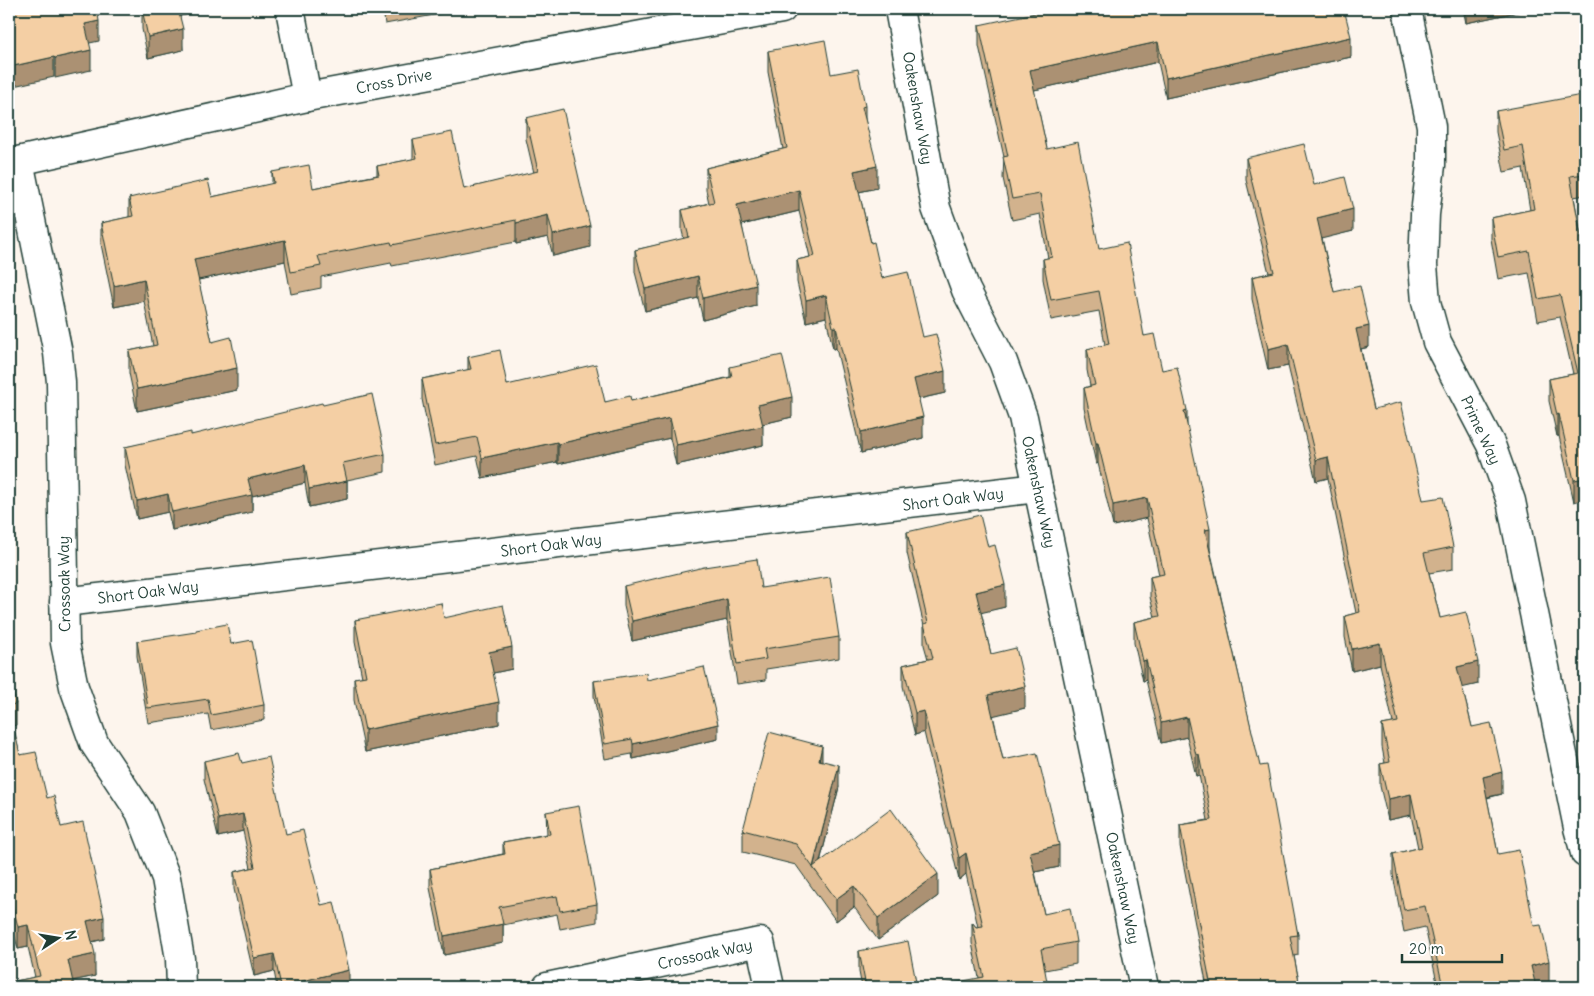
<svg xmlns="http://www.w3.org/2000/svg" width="1594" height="996" viewBox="0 0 1594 996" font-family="Delius,sans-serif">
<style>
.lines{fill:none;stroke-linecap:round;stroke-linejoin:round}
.minor-casing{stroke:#1f3d34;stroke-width:31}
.minor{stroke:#fff;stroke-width:28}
.wall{fill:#d2b28d;stroke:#1f3d34}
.shaded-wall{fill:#ab9173;stroke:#1f3d34}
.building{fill:#f4cfa4;stroke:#1f3d34}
.labels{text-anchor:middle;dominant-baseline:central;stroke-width:5;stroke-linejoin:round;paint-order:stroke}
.street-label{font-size:15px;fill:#1f3d34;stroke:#fff}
</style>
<rect width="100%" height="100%" fill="#fdf5ed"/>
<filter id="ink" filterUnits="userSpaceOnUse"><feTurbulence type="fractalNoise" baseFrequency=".02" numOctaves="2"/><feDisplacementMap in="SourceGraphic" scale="10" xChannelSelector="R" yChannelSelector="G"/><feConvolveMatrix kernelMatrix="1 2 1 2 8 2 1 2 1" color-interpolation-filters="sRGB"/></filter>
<g filter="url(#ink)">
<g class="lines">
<defs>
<g id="minor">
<path d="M290,9L307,97"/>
<path d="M899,9L936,208L966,290L1003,362L1023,417L1144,987"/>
<path d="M1407,9L1431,126V165L1425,214L1423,265L1426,302L1437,342L1491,445L1511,501L1578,828L1585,853"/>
<path d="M19,161L58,353L61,382L65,643L74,687L94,743L140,812L166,878L180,959L181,987"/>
<path d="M9,163L307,97L782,9"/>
<path d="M64,602L1038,488"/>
<path d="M547,987L760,942L770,987"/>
</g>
</defs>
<use href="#minor" class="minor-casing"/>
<use href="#minor" class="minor"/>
</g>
<g class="wall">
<path d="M142,9H212L180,16L183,50L148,58L142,29Z"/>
<path d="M383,9H467L385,24Z"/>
<path d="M1463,9H1531L1466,23Z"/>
<path d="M979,25L1351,57L1166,98L1158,62L1034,90L1047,149L1162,370L1187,428L1210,549L1298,935V955L1294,956L1300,987H1207L1180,846V825L1208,820L1199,775L1196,776L1187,737L1161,743L1146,680L1143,681L1134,643V622L1155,617L1150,597V577L1159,575L1147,518L1113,526L1098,463L1096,464L1084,408V388L1090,386L1087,370V349L1105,345L1099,311L1051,320L1043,279V259L1048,258L1040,214L1012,220L1003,178L1004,157L979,46Z"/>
<path d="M768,51L831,74L865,106V118L877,188L859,192L871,243L882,278L923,337L945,393L919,399L923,438L861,453L836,348L833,349L826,317L806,322L797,282V260L810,257L799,211L742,225L756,306L703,320L698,298L645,311L635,272V250L684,239L682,231V210L709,203L706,190V168L783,149L768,72Z"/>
<path d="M1496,111L1585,116V195L1574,197L1584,253L1574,502L1559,436H1557L1549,401V379L1573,374L1560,317L1538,321L1529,273L1498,279L1491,239V218L1530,210L1523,168L1504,172L1496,132Z"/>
<path d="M526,118L590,247L553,256L548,237L516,244V242L392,266L391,263L321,277V288L291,294L285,261L198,280L212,342L237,390L137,411L129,373V351L153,346L144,301L114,307L101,244V223L129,217V198L212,197L272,184V172L313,188L377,175V166L413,159V140L464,189L534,173L526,139Z"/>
<path d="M1246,158L1314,185L1353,231L1322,238L1334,292L1369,347L1361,349L1374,409L1423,500L1453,547V569L1429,573L1440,618L1478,684L1462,687L1472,727L1502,794L1487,798L1498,854L1534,926L1549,983L1536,986V987H1438L1425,927L1404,932L1393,875V854L1418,848L1411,815L1388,820L1380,786V764L1385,763L1382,747V725L1393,723L1380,664L1352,671L1345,637V616L1356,613L1328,478L1316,481L1288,366L1268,370L1252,299V277L1269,273L1246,180Z"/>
<path d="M468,357L507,385L605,402L631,401L730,377V367L792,417L762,424L763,445L676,465L670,438L558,464L557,462L482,478L477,456L435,465L422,399V379L468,370Z"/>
<path d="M191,435L385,454V472L347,480V499L309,507L305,483L252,496V512L172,530L168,512L137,519L125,465V447Z"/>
<path d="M907,532L988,547L1005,607L981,612L991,654L1025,708L993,715L1003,760L1059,867L1035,872L1044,914L1076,942V964L1045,970L979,978L972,943V922L976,927H978L966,874L959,880L924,732L915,735L903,686V665L928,659L924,645V626L907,553Z"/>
<path d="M624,586L761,588L839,637V658L766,669V680L737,684L727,620L632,641L624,606Z"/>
<path d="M444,618L512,669L493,673L499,724L365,752L354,700V678L362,677L355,642V620Z"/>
<path d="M137,641L231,644L264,705V720L211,730L208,714L148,723L137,656Z"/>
<path d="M9,668L16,704V725L13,726L20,755L47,798L61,827L104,939L92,942L95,976L72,981L74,987H11V982L35,977L28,947L18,949L9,913Z"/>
<path d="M647,680L718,739L633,759L632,754L605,759L594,696V681Z"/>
<path d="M204,761L242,763L286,834L321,905L349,987H277L274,971L254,976L234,889V872L251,868L243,831L218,837L204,779Z"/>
<path d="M822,761L839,787L820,862L938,896L878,940L854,907L836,921L796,865L743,852V830Z"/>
<path d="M546,812L597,904V922L560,929L557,914L503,925V943L444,955L430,888V869L503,854V842L547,834Z"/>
<path d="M859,951L917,987H862L859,972Z"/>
</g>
<g class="shaded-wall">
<path d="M175,9H212L175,17Z"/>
<path d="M1466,9H1531L1466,23Z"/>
<path d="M99,21V41L85,44V24Z"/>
<path d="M183,29V50L148,58V37Z"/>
<path d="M1351,37V57L1166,98V78Z"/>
<path d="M1158,42V62L1030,91V70Z"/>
<path d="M91,50V70L55,78V58Z"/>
<path d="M54,57V77L9,87V67Z"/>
<path d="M877,166V188L854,193V171Z"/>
<path d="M799,190V211L737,226V205Z"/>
<path d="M1353,209V231L1317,240V218Z"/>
<path d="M548,215V237L516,244V223Z"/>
<path d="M590,226V247L553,256V235Z"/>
<path d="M285,240V261L194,281V259Z"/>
<path d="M698,276V298L645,311V289Z"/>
<path d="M144,279V301L114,307V286Z"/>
<path d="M756,285V306L703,320V298Z"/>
<path d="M826,295V317L806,322V300Z"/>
<path d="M1369,326V347L1356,350V329Z"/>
<path d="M833,327H836V348L833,349Z"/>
<path d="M1288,344V366L1268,370V349Z"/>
<path d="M237,368V390L137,411V389Z"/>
<path d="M945,371V393L914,400V379Z"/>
<path d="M792,397V417L758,425V405Z"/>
<path d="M1187,410V431L1184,411Z"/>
<path d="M1559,414V436H1557V415Z"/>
<path d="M923,417V438L861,453V432Z"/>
<path d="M670,418V438L558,464V444Z"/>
<path d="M763,426V445L676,465V445Z"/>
<path d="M557,442V462L482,478V458Z"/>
<path d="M1096,443H1098V463L1096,464Z"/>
<path d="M1328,457V478L1316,481V460Z"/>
<path d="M305,465V483L252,496V512L172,530V512L248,479Z"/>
<path d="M1585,478V499L1574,502V480Z"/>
<path d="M347,481V499L309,507V489Z"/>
<path d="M168,494V512L137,519V501Z"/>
<path d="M1147,498V518L1113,526V505Z"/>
<path d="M1210,529V549L1205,550V530Z"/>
<path d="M1005,585V607L976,614V592Z"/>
<path d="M727,599V620L632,641V621Z"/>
<path d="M1380,643V664L1352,671V649Z"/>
<path d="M512,647V669L489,674V652Z"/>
<path d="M1146,660V680L1143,681V661Z"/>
<path d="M1478,662V684L1457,689V667Z"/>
<path d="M1025,686V708L988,717V695Z"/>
<path d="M499,702V724L365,752V730Z"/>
<path d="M924,711V732L915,735V713Z"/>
<path d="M1187,717V737L1161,743V723Z"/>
<path d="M718,724V739L633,759V744Z"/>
<path d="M822,746V768L819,760Z"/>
<path d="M1199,754V775L1196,776V755Z"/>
<path d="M839,765V787L817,873L813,868Z"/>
<path d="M1502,772V794L1483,798V777Z"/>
<path d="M1411,794V815L1388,820V799Z"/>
<path d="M243,814V831L218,837V819Z"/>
<path d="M1059,845V867L1030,873V852Z"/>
<path d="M966,853V874L959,880V858Z"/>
<path d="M938,874V896L878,940V918Z"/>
<path d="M854,886V907L836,921V899Z"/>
<path d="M104,917V939L87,943V921Z"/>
<path d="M503,924V943L444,955V936Z"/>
<path d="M28,925V947L18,949V927Z"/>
<path d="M95,954V976L68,982V960Z"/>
<path d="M274,954V971L254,976V958Z"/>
<path d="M1549,961V983L1531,987V966Z"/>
<path d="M349,970V987H281V986Z"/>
</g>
<g class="building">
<path d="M9,9H97L99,21L85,24L91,50L55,58L54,57L9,67Z"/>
<path d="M142,9H178L183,29L148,37Z"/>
<path d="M1054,9H1344L1351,37L1166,78L1158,42L1030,70L1047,149L1078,142L1099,249L1127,243L1144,336L1154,334L1162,370L1177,367L1187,410L1184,411L1210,529L1205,530L1260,766L1267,765L1298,935L1290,936L1300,987H1211L1180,825L1212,820L1199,754L1196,755L1187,717L1161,723L1146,660L1143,661L1134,622L1160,616L1150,577L1164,574L1147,498L1113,505L1098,443H1096L1084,388L1095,385L1087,349L1109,344L1099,291L1051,300L1043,259L1052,257L1040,194L1012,199L1003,157L1008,156L979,25Z"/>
<path d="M825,40L831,74L858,69L865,106L862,107L877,166L854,171L871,243L874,242L882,278L908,272L923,337L936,334L945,371L914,379L923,417L861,432L836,327H833L826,295L806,300L797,260L815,256L799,190L737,205L756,285L703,298L698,276L645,289L635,250L689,237L682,210L714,202L706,168L787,148L768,51Z"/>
<path d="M1582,95L1585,116V174L1570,176L1584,253H1585V478L1574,480L1559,414L1557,415L1549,379L1578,373L1560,295L1538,299L1529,251L1498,257L1491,218L1534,209L1523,146L1504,150L1496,111Z"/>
<path d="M563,109L590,226L553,235L548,215L516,223V220L392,245L391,242L318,256L321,266L291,272L285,240L194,259L212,342L231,337L237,368L137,389L129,351L157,345L144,279L114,286L101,223L133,216L129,198L208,180L212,197L274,183L272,172L309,165L313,188L379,175L377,166L417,158L413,140L452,132L464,189L538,171L526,118Z"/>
<path d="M1304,144L1314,185L1345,177L1353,209L1317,218L1334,292L1360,286L1369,326L1356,329L1374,409L1401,402L1423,500L1443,497L1453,547L1424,553L1440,618L1466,612L1478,662L1457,667L1472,727L1491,723L1502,772L1483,777L1498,854L1519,850L1534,926L1541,925L1549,961L1531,966L1536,987H1443L1425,906L1404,910L1393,854L1422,847L1411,794L1388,799L1380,764L1390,762L1382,725L1398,722L1380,643L1352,649L1345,616L1360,612L1328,457L1316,460L1288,344L1268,349L1252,277L1274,272L1246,158Z"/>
<path d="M500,350L507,385L596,364L605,402L630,396L631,401L732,377L730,367L782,355L792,397L758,405L763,426L676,445L670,418L558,444L557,442L482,458L477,437L435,445L422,379L471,369L468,357Z"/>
<path d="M372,394L385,454L343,463L347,481L309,489L305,465L248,479L252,495L172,512L168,494L137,501L125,447L191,432V435L322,403L323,405Z"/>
<path d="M980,515L988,547L995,545L1005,585L976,592L991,654L1016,648L1025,686L988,695L1003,760L1037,753L1059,845L1030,852L1044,914L1070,908L1076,942L1041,949L1048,987H932L984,977L972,922L976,927L983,926L966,853L959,858L924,711L915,713L903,665L933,658L924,624L928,623L907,532Z"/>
<path d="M757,559L761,588L830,577L839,637L764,649L766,659L737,664L727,599L632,621L624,586L704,567Z"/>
<path d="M441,603L444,618L503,605L512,647L489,652L499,702L365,730L354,678L366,676L355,620Z"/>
<path d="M227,624L231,644L252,640L264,705L211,715L208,699L148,708L137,641L196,632V630Z"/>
<path d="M704,667L718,724L633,744L632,739L605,744L594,681L646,673L647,680Z"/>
<path d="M9,668L16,704L9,705Z"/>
<path d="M9,706L20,755L36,752L47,798L54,796L61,827L83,822L104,917L87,921L95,954L68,960L74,987H12L11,982L40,976L28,925L18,927L9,891Z"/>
<path d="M769,732L822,746L819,760L839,765L813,867L891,809L938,874L878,918L854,886L836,899L796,844L743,830Z"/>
<path d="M239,753L242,763L269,757L286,834L303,830L321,905L334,902L349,970L281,986L274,954L254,958L234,872L255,867L243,814L218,819L204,761Z"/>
<path d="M579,806L597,904L560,911L557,896L499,907L503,924L444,936L430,869L505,854L503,842L550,834L546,812Z"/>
<path d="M908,941L917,987H866L859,951Z"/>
</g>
</g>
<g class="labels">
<g class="street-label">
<text transform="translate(394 81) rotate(-11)">Cross Drive</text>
<text transform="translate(918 108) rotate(80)">Oakenshaw Way</text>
<text transform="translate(1481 430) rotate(65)">Prime Way</text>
<text transform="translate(1039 492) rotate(78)">Oakenshaw Way</text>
<text transform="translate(953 499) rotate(-7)">Short Oak Way</text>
<text transform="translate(551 545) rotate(-7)">Short Oak Way</text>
<text transform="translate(64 584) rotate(-91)">Crossoak Way</text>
<text transform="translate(148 592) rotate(-7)">Short Oak Way</text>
<text transform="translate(1123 888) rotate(78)">Oakenshaw Way</text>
<text transform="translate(705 954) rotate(-12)">Crossoak Way</text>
</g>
</g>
<rect width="1594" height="996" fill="none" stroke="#fff" stroke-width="30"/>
<rect x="15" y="15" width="1564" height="966" fill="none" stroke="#1f3d34" stroke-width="2" filter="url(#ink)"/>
<g transform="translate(58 938) rotate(78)" stroke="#ffffff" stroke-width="4" paint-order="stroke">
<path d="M0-4L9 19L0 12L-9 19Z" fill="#1f3d34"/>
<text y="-8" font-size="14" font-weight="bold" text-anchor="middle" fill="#1f3d34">N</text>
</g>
<path d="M1402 954v8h100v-8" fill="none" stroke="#1f3d34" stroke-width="2.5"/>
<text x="1409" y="954" font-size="15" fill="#1f3d34" stroke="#ffffff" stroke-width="4" paint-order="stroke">20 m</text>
</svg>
